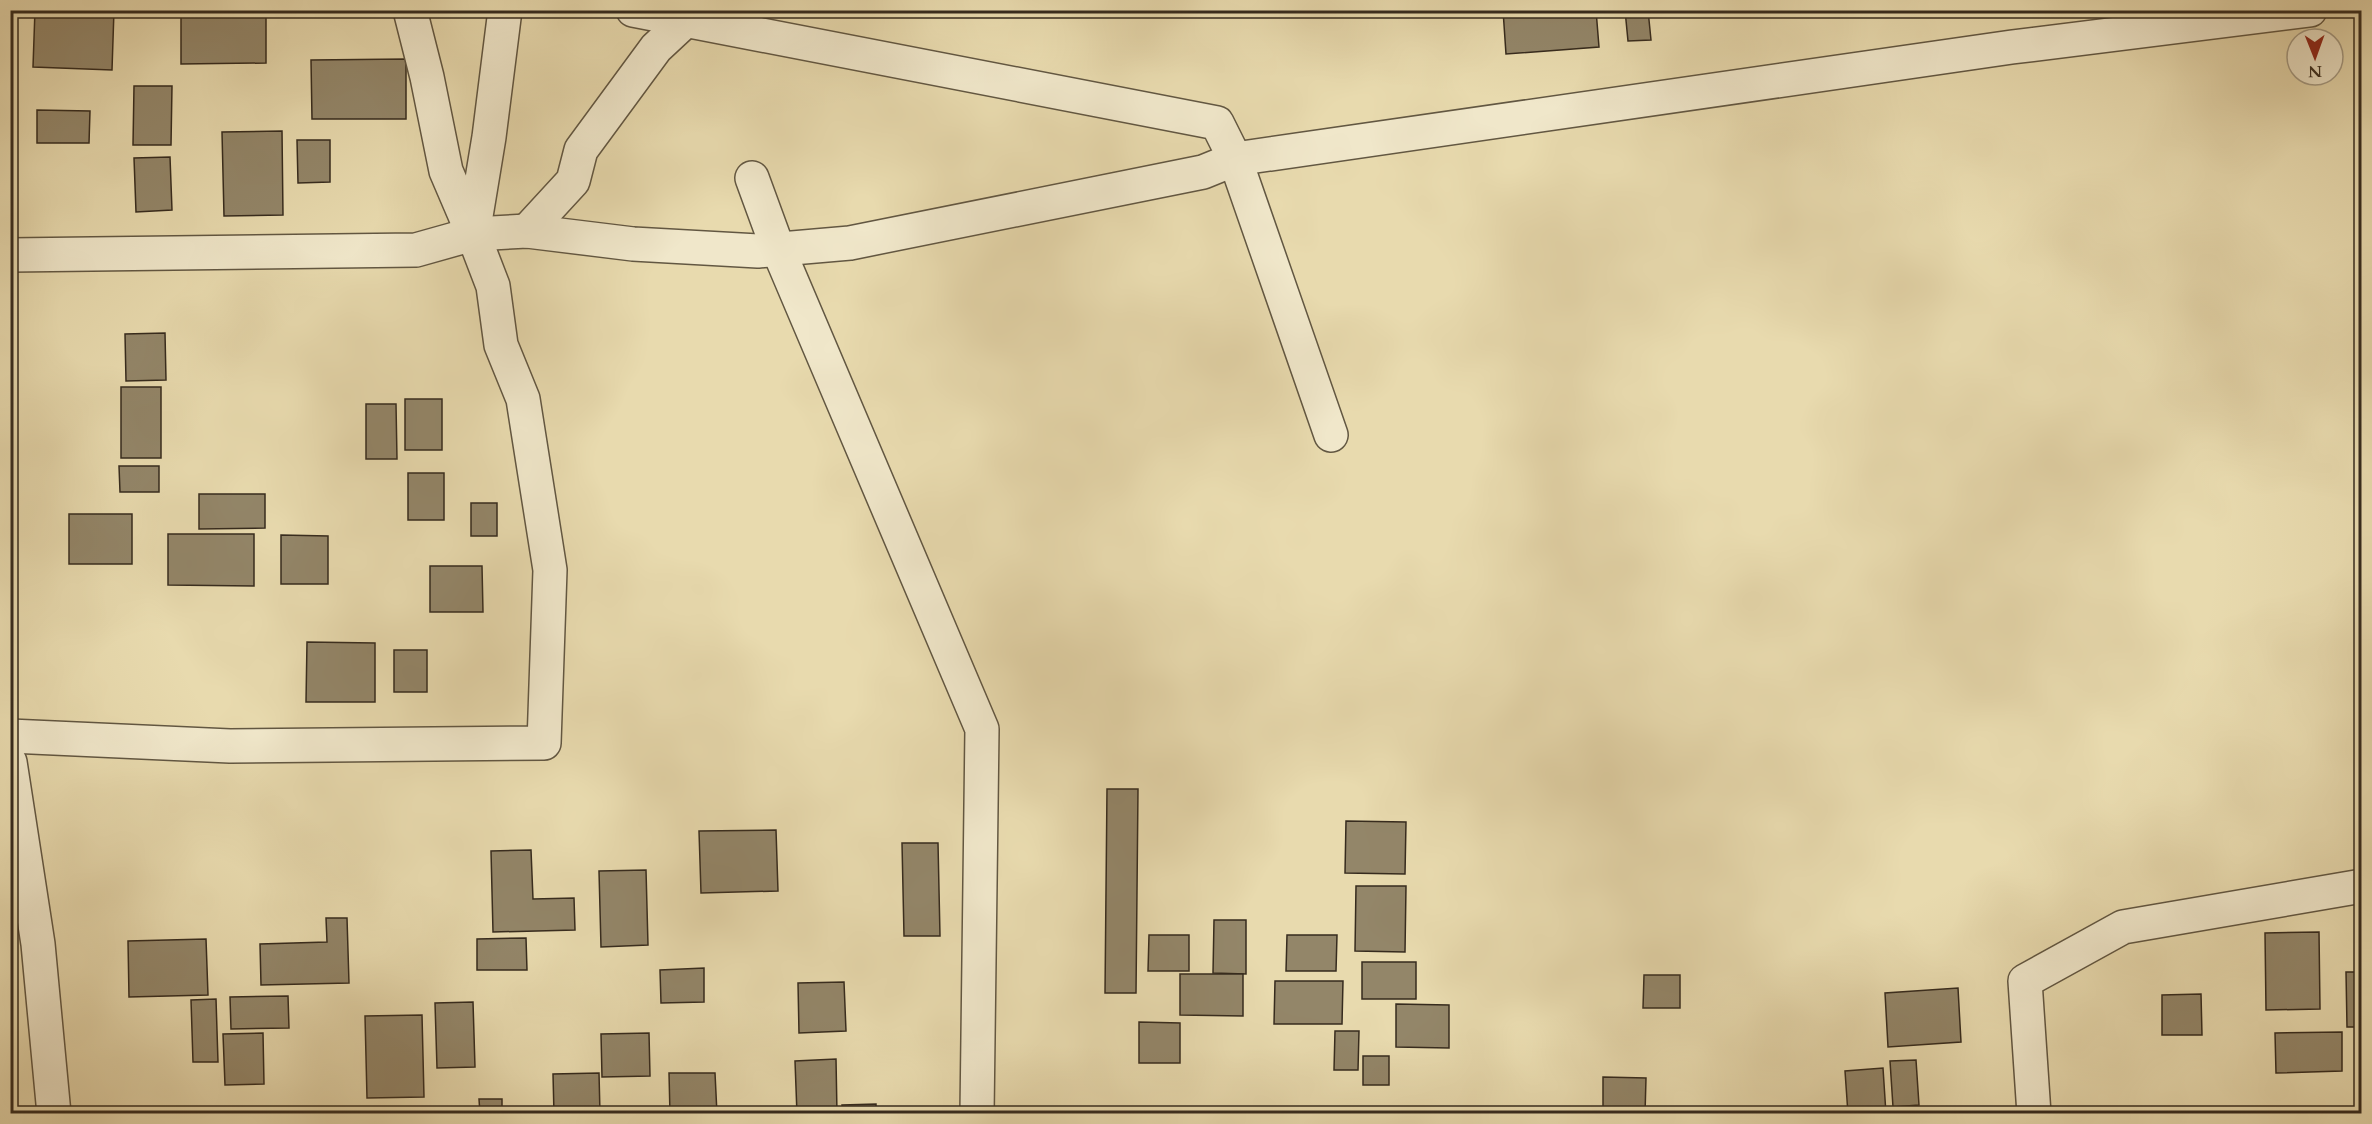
<svg xmlns="http://www.w3.org/2000/svg" width="2372" height="1124" viewBox="0 0 2372 1124" font-family="Cardo,serif">
<style>
.building{fill:#938669;stroke:#362b1e;stroke-width:1.5}
.lines{fill:none;stroke-linecap:round;stroke-linejoin:round}
.minor-casing{stroke:#625742;stroke-width:36}
.minor{stroke:#f0e7ca;stroke-width:33}
</style>
<rect width="100%" height="100%" fill="#e8daae"/>
<filter id="stains"><feTurbulence type="fractalNoise" baseFrequency=".00333" numOctaves="4"/><feColorMatrix values="0 0 0 0 .2 0 0 0 0 .09 0 0 0 0 .02 0 0 0 .5 -.17"/></filter>
<radialGradient id="worn" r=".72"><stop offset=".6" stop-color="#630" stop-opacity="0"/><stop offset="1" stop-color="#630" stop-opacity=".3"/></radialGradient>
<g class="building">
<path d="M35,10H114L112,70L33,67Z"/>
<path d="M1503,10H1596L1599,47L1506,54Z"/>
<path d="M1625,10H1648L1651,40L1628,41Z"/>
<path d="M181,15H266V63L181,64Z"/>
<path d="M406,59V119H312L311,60Z"/>
<path d="M134,86H172L171,145H133Z"/>
<path d="M37,110L90,111L89,143H37Z"/>
<path d="M282,131L283,215L224,216L222,132Z"/>
<path d="M297,140H330V182L298,183Z"/>
<path d="M170,157L172,210L136,212L134,158Z"/>
<path d="M165,333L166,380L126,381L125,334Z"/>
<rect x="121" y="387" width="40" height="71"/>
<rect x="405" y="399" width="37" height="51"/>
<path d="M366,404H396L397,459H366Z"/>
<path d="M119,466H159V492H120Z"/>
<rect x="408" y="473" width="36" height="47"/>
<path d="M199,494H265V528L199,529Z"/>
<rect x="471" y="503" width="26" height="33"/>
<rect x="69" y="514" width="63" height="50"/>
<path d="M168,534H254V586L168,585Z"/>
<path d="M281,535L328,536V584H281Z"/>
<path d="M430,566H482L483,612H430Z"/>
<path d="M307,642L375,643V702H306Z"/>
<rect x="394" y="650" width="33" height="42"/>
<path d="M1107,789H1138L1136,993H1105Z"/>
<path d="M1346,821L1406,822L1405,874L1345,873Z"/>
<path d="M776,830L778,891L701,893L699,831Z"/>
<path d="M902,843H938L940,936H904Z"/>
<path d="M531,850L533,899L574,898L575,930L493,932L491,851Z"/>
<path d="M646,870L648,945L601,947L599,871Z"/>
<path d="M1356,886H1406L1405,952L1355,951Z"/>
<path d="M326,918H347L349,983L261,985L260,944L327,942Z"/>
<path d="M1214,920H1246V974L1213,973Z"/>
<path d="M2319,932L2320,1009L2266,1010L2265,933Z"/>
<path d="M1149,935H1189V971H1148Z"/>
<path d="M1287,935H1337L1336,971H1286Z"/>
<path d="M526,938L527,970H477V939Z"/>
<path d="M206,939L208,995L129,997L128,941Z"/>
<rect x="1362" y="962" width="54" height="37"/>
<path d="M704,968V1002L661,1003L660,970Z"/>
<path d="M2346,972H2362V1027H2347Z"/>
<path d="M1180,974H1243V1016L1180,1015Z"/>
<path d="M1644,975H1680V1008H1643Z"/>
<path d="M1275,981H1343L1342,1024H1274Z"/>
<path d="M844,982L846,1031L799,1033L798,983Z"/>
<path d="M1958,988L1961,1042L1888,1047L1885,993Z"/>
<path d="M2201,994L2202,1035H2162V995Z"/>
<path d="M288,996L289,1028L231,1029L230,997Z"/>
<path d="M216,999L218,1062H193L191,1000Z"/>
<path d="M473,1002L475,1067L437,1068L435,1003Z"/>
<path d="M1396,1004L1449,1005V1048L1396,1047Z"/>
<path d="M422,1015L424,1097L367,1098L365,1016Z"/>
<path d="M1139,1022L1180,1023V1063H1139Z"/>
<path d="M1335,1031H1359L1358,1070H1334Z"/>
<path d="M2342,1032V1071L2276,1073L2275,1033Z"/>
<path d="M263,1033L264,1084L225,1085L223,1034Z"/>
<path d="M649,1033L650,1076L602,1077L601,1034Z"/>
<rect x="1363" y="1056" width="26" height="29"/>
<path d="M836,1059L837,1114H797L795,1061Z"/>
<path d="M1916,1060L1919,1105L1893,1107L1890,1061Z"/>
<path d="M1883,1068L1886,1114H1848L1845,1071Z"/>
<path d="M599,1073L600,1114H554L553,1074Z"/>
<path d="M669,1073H715L717,1114H670Z"/>
<path d="M1603,1077L1646,1078L1645,1114H1603Z"/>
<path d="M479,1099H502V1114H480Z"/>
<path d="M876,1104V1114H843L842,1105Z"/>
</g>
<g class="lines">
<defs>
<g id="minor">
<path d="M410,10L427,77L446,171L473,234"/>
<path d="M633,10L1217,123L1235,159L1331,435"/>
<path d="M752,178L778,249L982,729L977,1114"/>
<path d="M527,231L573,181L581,150L656,48L685,21L692,10"/>
<path d="M10,255L416,250L473,234L527,231L633,244L758,251L850,243L1203,172L1235,159L2012,47L2310,10"/>
<path d="M10,736L230,746L544,743L550,570L523,399L501,345L493,286L473,234L489,137L505,10"/>
<path d="M10,762L38,944L54,1114"/>
<path d="M2034,1114L2025,981L2123,927L2362,886"/>
</g>
</defs>
<use href="#minor" class="minor-casing"/>
<use href="#minor" class="minor"/>
</g>
<rect width="2372" height="1124" fill="none" stroke="#e8daae" stroke-width="36"/>
<rect x="12" y="12" width="2348" height="1100" fill="none" stroke="#362b1e" stroke-width="3"/>
<rect x="18" y="18" width="2336" height="1088" fill="none" stroke="#362b1e" stroke-width="1.5"/>
<g transform="translate(2315 57) rotate(179)"><circle r="28" fill="#f0e7ca" stroke="#a69c85" stroke-width="1.5"/>
<path d="M0-4.5L10 22L0 15L-10 22Z" fill="#8f2418"/>
<text y="-9" font-size="16" font-weight="bold" text-anchor="middle" fill="#362b1e">N</text>
</g>
<rect width="100%" height="100%" filter="url(#stains)"/>
<rect width="100%" height="100%" fill="url(#worn)"/>
</svg>
